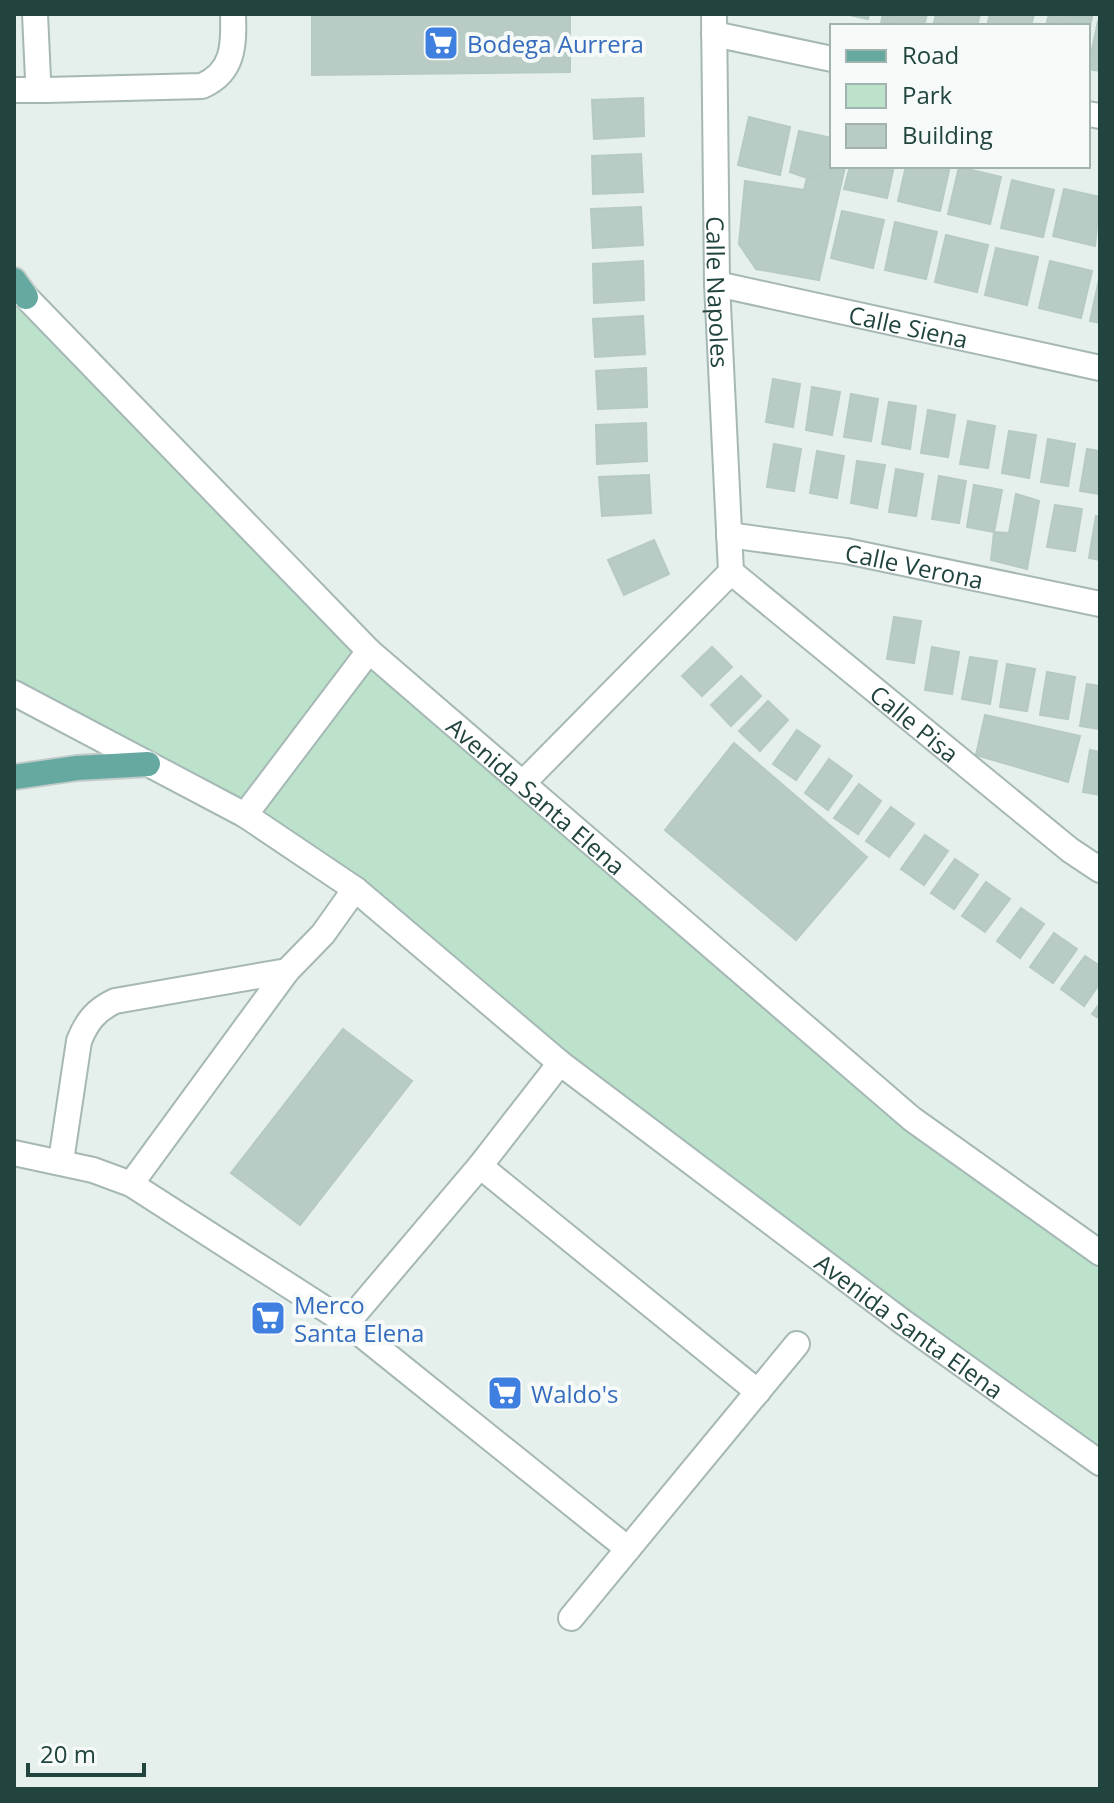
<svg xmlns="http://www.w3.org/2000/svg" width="1114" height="1803" viewBox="0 0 1114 1803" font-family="'Open Sans',sans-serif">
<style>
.green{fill:#bce2cb}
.building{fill:#b9cbc5;stroke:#b6cac4;stroke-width:2}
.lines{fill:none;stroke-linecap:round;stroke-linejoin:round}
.minor-casing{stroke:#a6b8b5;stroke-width:28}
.major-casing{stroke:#c1cbc9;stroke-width:28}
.minor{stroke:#fff;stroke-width:24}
.major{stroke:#65a9a0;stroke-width:24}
.labels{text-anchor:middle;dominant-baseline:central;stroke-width:8;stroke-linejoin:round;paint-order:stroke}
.shop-label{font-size:24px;fill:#366cbe;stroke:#f6fbf9;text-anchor:start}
.street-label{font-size:24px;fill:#21443f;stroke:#f6fbf9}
</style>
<rect width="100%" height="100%" fill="#e5efec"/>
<path class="green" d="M14,290L369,651L912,1119L1100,1253V1463L903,1322L355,889L14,693Z"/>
<g class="building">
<path d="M312,14H570V72L312,75Z"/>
<path d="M845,14H869L868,19Z"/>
<path d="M883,14H927L924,26L881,23Z"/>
<path d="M936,14H980L977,26H933Z"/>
<path d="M990,14H1034L1031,26H987Z"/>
<path d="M1049,14L1092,17L1088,34V26H1046Z"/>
<path d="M1098,21H1100V71L1088,69Z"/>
<path d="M643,98L644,136L594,139L592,100Z"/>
<path d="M749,117L790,127L780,175L738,165Z"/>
<path d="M799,131L832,138V171L807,178L790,172Z"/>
<path d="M641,154L643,192L593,194L592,156Z"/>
<path d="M850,166H894L887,198L844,189Z"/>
<path d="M906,166H950L940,211L898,201Z"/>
<path d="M845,167L819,280L756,269L739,244L745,181L804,190L807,178Z"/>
<path d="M959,167L1001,177L990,224L948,214Z"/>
<path d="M1012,180L1054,190L1043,237L1001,228Z"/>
<path d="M1064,189L1100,197L1095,246L1053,236Z"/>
<path d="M641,207L643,245L593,248L591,209Z"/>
<path d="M842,211L884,220L873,268L831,258Z"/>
<path d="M895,222L937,232L926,279L885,270Z"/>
<path d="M946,235L988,245L977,292L935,282Z"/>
<path d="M996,248L1038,257L1027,305L985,295Z"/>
<path d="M643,261L644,300L594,303L593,264Z"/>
<path d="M1050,261L1092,271L1081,318L1039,308Z"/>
<path d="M1100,275V323L1090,321Z"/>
<path d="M643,316L645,354L595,357L593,319Z"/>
<path d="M646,368L647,407L598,409L596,371Z"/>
<path d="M773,379L800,384L793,427L766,422Z"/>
<path d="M812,387L840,392L832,435L806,430Z"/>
<path d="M851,394L878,399L871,441L844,437Z"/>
<path d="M889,402L916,406L910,449L882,444Z"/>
<path d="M928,410L955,415L948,457L921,453Z"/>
<path d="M968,421L995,426L988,468L960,464Z"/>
<path d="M646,423L647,461L597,464L596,425Z"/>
<path d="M1009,431L1036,435L1029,478L1002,473Z"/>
<path d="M1048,439L1075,444L1068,486L1041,482Z"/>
<path d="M774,444L801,449L794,491L767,487Z"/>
<path d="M1087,449L1100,451V494L1080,491Z"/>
<path d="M817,451L844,456L837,498L810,493Z"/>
<path d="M857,461L885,465L877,508L851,503Z"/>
<path d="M896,469L923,474L916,516L889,512Z"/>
<path d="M649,475L651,513L602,516L599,477Z"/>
<path d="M939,476L966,481L959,523L932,519Z"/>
<path d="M974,485L1002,490L994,532L967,527Z"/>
<path d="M1016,494L1039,501L1027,569L991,560L994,532L1009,533Z"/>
<path d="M1055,505L1082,509L1075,551L1047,547Z"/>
<path d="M1096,516L1100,517V560L1089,558Z"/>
<path d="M654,540L669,574L624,595L608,560Z"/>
<path d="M894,617L921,621L914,663L887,659Z"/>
<path d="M712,647L732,667L702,696L682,676Z"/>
<path d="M932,647L959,652L952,694L925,690Z"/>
<path d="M970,657L997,661L990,704L962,699Z"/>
<path d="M1007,664L1035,669L1027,711L1000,707Z"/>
<path d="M1047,672L1075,677L1068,719L1040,715Z"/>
<path d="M741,676L761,696L731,726L711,705Z"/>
<path d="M1087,684L1100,686V729L1080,726Z"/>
<path d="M768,701L788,720L760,751L739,731Z"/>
<path d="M985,715L1080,736L1068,782L976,755Z"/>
<path d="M797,730L820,746L796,780L773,764Z"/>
<path d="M734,743L867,857L796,940L665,830Z"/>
<path d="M1090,750L1100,752V795L1083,792Z"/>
<path d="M829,759L852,776L828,810L805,793Z"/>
<path d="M859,784L881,801L858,834L834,818Z"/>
<path d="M891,807L914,824L889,857L866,841Z"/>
<path d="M925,835L948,851L924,885L901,869Z"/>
<path d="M955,859L978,875L954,909L931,893Z"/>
<path d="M986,882L1010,899L985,932L962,916Z"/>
<path d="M1021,908L1044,924L1020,958L997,941Z"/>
<path d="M1054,933L1077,949L1053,983L1030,967Z"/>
<path d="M1085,956L1100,966V983L1084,1006L1061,989Z"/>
<path d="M1100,1003V1019L1092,1014Z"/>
<path d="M343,1029L412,1081L300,1225L231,1173Z"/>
</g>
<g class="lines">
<defs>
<g id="minor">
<path d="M35,14L38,79L40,88L46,90L202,86C234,72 234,45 233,14"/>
<path id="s1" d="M714,14L717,284L731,572"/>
<path d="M714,34L832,59"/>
<path d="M14,90H46"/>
<path d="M1088,114L1100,116"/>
<path id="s2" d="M717,284L1100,368"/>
<path id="s3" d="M14,290L26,297L369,651L912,1119L1100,1253"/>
<path id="s4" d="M729,535L846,551L1100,604"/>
<path id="s5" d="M731,572L1070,850L1100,870"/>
<path id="s6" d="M14,693L245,815L355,889L560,1063L903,1322L1100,1463"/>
<path d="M524,782L731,572"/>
<path d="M245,815L369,651"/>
<path d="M14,1153L93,1170L131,1184L347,1323L628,1549"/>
<path d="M61,1161L79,1041C87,1021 96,1010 115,1001L287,971"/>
<path d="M480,1166L758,1392"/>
<path d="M131,1184L287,971L323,934L355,889"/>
<path d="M347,1323L480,1166L560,1063"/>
<path d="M571,1618L797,1344"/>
</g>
<g id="major">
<path d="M14,280L26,297"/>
<path d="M14,777L77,768L148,764"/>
</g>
</defs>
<use href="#minor" class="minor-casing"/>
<use href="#major" class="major-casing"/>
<use href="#minor" class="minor"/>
<use href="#major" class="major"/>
</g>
<defs>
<symbol id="supermarket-square" viewBox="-11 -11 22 22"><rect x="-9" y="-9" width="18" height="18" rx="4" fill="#3f7fe0" stroke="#f6fbf9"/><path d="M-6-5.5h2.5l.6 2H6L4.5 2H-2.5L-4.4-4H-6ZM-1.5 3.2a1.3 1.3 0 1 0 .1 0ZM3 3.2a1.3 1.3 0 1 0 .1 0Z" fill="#fff"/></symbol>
</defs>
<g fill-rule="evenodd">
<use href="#supermarket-square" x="421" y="23" width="40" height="40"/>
<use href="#supermarket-square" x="248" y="1298" width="40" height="40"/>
<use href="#supermarket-square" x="485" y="1373" width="40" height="40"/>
</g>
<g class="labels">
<g class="shop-label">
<text x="467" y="43">Bodega Aurrera</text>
<text x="294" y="1304">Merco<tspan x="294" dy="28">Santa Elena</tspan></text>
<text x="531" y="1393">Waldo's</text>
</g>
<g class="street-label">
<text stroke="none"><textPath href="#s1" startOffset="278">Calle Napoles</textPath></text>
<text stroke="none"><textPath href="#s2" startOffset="196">Calle Siena</textPath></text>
<text stroke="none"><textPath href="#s4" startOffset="188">Calle Verona</textPath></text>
<text stroke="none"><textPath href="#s5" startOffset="238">Calle Pisa</textPath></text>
<text stroke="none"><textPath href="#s3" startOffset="728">Avenida Santa Elena</textPath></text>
<text stroke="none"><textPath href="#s6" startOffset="1100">Avenida Santa Elena</textPath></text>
</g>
</g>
<rect width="1114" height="1803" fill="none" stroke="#21443f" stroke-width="32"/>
<rect x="830" y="24" width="260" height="144" fill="#f6fbf9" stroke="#a1b2af" stroke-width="2"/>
<rect x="846" y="50" width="40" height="12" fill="#65a9a0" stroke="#a1b2af" stroke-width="2"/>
<text x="902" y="64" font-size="24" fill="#21443f">Road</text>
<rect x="846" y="84" width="40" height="24" fill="#bce2cb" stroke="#a1b2af" stroke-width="2"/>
<text x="902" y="104" font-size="24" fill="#21443f">Park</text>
<rect x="846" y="124" width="40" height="24" fill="#b9cbc5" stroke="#a1b2af" stroke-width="2"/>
<text x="902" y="144" font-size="24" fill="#21443f">Building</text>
<path d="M28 1763v12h116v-12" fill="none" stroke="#21443f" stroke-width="4"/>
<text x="40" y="1763" font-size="24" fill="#21443f" stroke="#f6fbf9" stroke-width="6" paint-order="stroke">20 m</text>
</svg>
